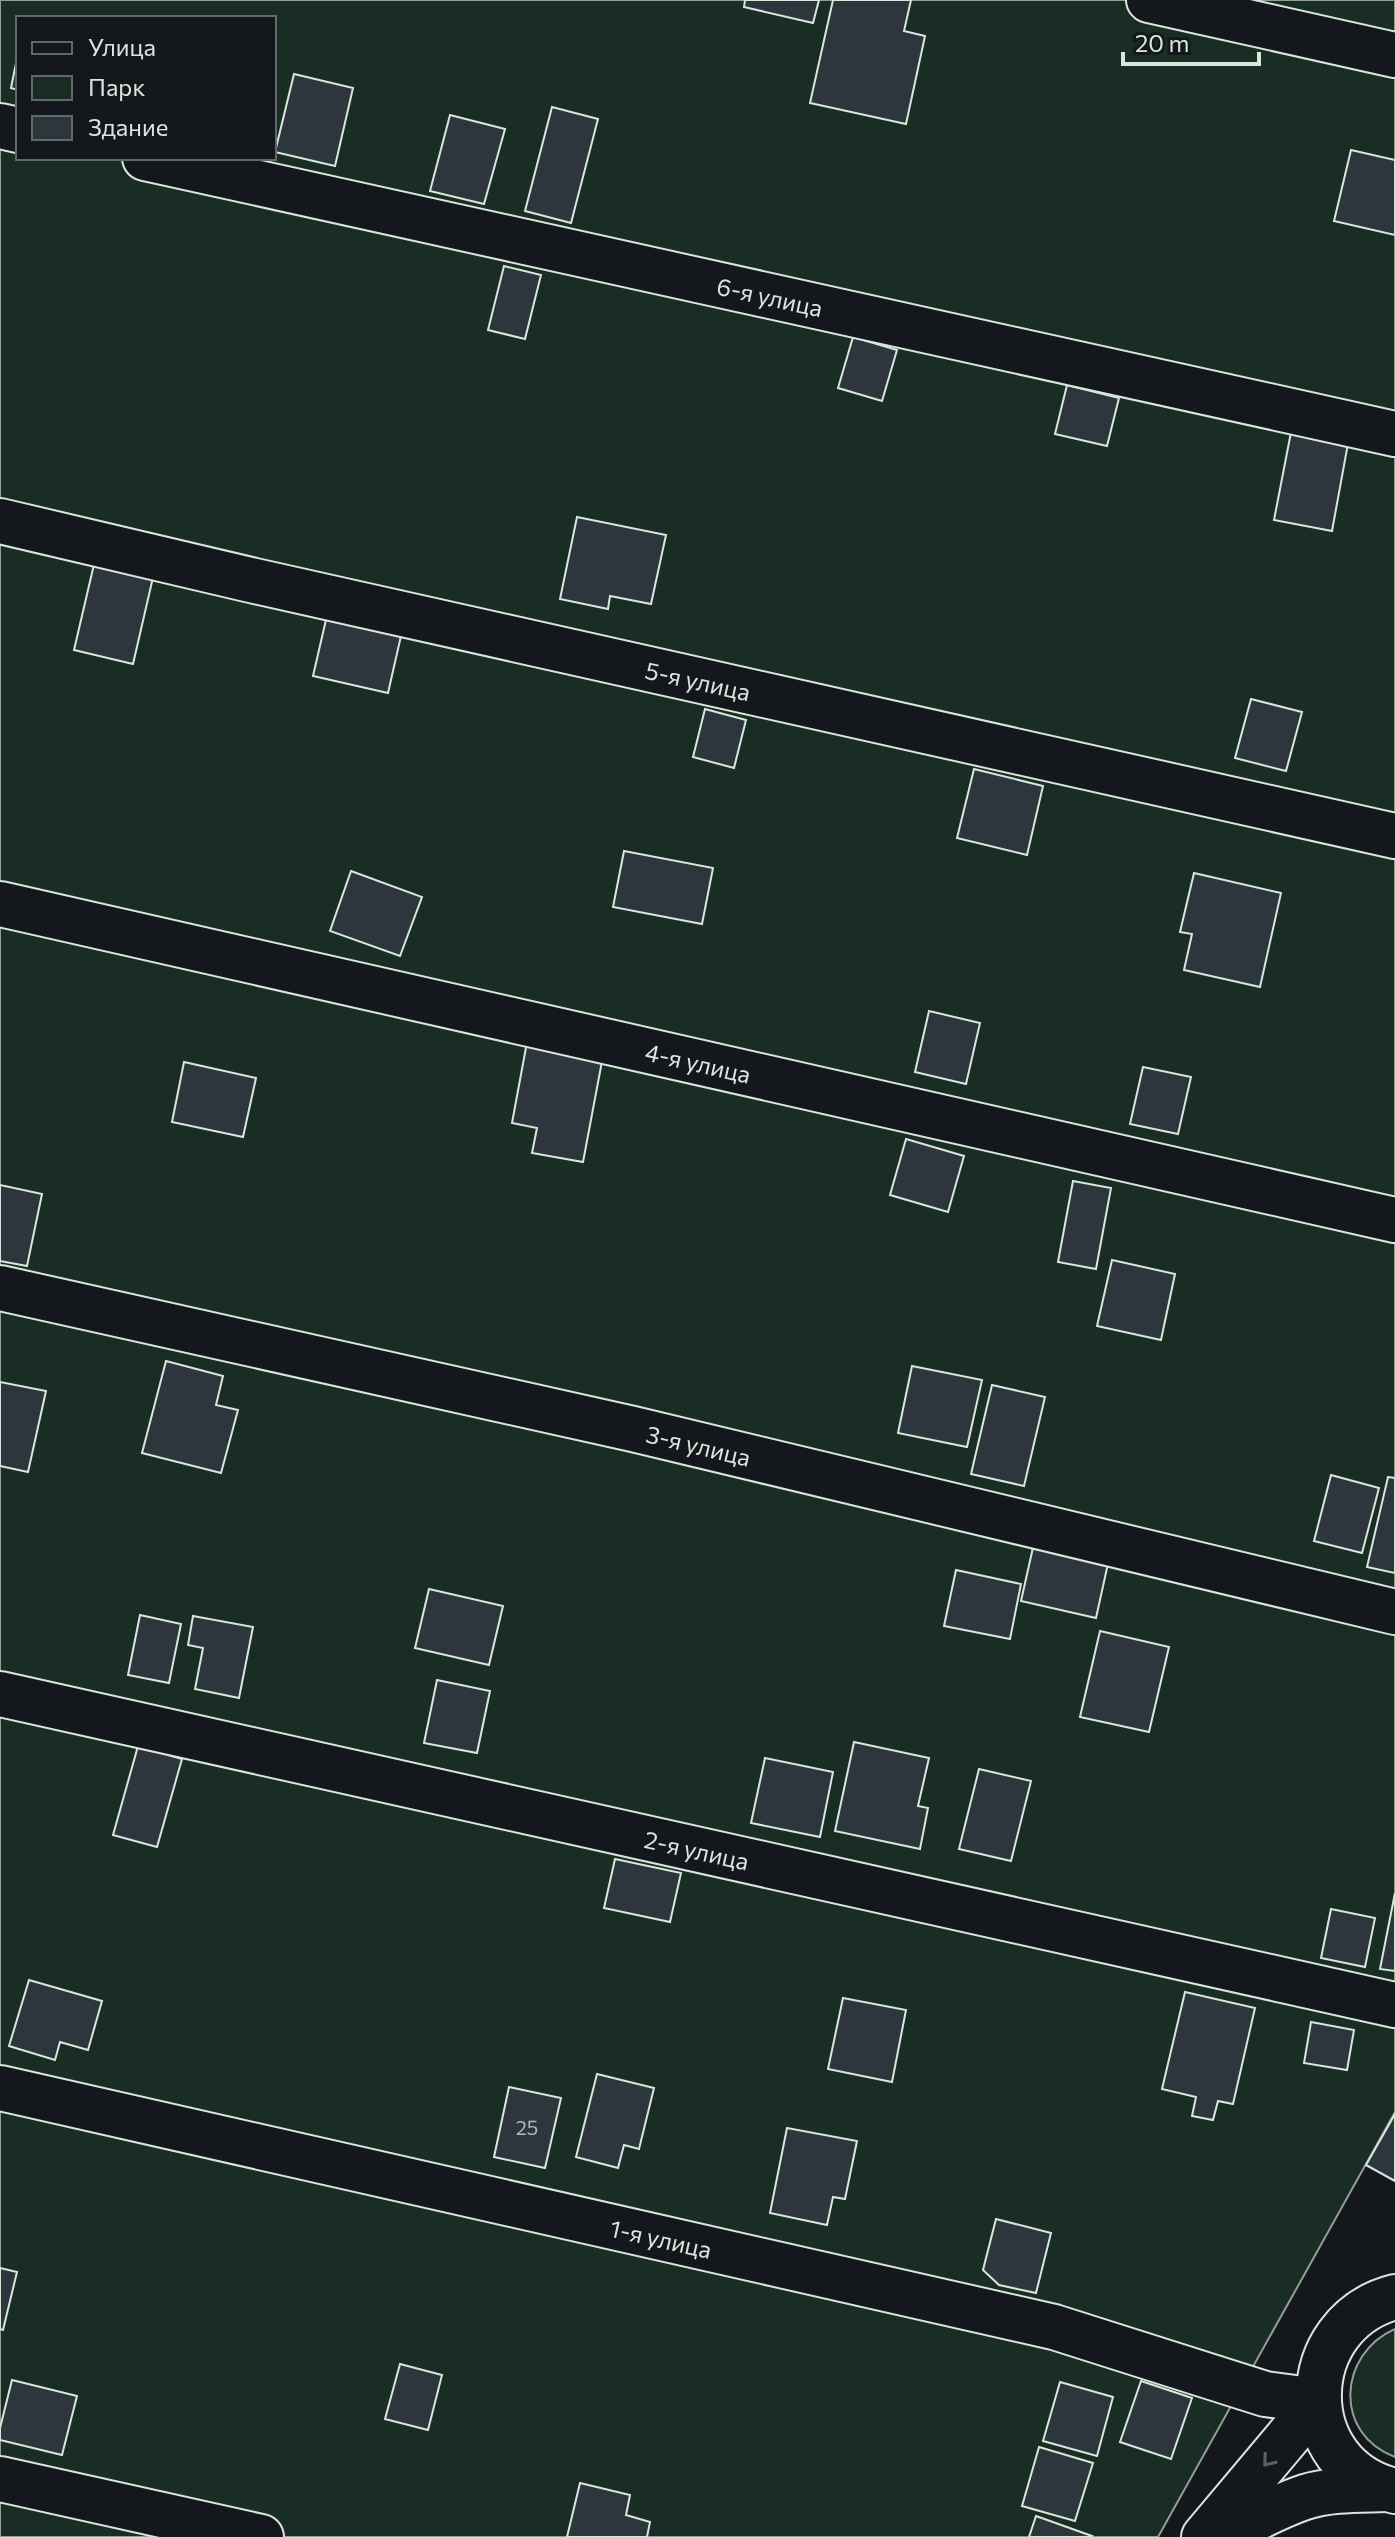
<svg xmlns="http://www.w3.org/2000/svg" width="1395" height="2537" viewBox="0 0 1395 2537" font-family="Commissioner,sans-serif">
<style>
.green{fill:#1a2d24;stroke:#939e99;stroke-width:2;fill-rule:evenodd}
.building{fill:#2c363c;stroke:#d8e6dc;stroke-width:2}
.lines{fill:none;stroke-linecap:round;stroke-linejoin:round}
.minor-casing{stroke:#d8e6dc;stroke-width:48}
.minor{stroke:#14181c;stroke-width:44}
.oneway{stroke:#59605f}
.labels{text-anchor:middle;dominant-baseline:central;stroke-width:6;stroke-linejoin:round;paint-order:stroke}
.number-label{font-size:20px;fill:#adbab4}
.street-label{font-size:24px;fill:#d8e6dc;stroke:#14181c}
</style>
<rect width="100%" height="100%" fill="#14181c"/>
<g class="green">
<path d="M0,0H1395V2112L1158,2537H0ZM18,18H274V158H18Z"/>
<path d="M1395,2329V2457C1333,2434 1338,2354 1395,2329Z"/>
</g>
<g class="building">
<path d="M745,0H819L813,23L744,7Z"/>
<path d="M833,0H911L904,31L925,36L906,124L810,103Z"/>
<path d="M18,53V90L11,88Z"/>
<path d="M294,74L353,88L335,166L275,152Z"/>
<path d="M552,107L598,119L571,223L525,211Z"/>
<path d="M450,115L505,129L484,204L430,191Z"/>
<path d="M1351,150L1395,160V235L1334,221Z"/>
<path d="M504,266L541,275L525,339L488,330Z"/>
<path d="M853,337L897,350L882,401L838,388Z"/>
<path d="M1067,385L1119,398L1107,446L1055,434Z"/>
<path d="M1292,427L1349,438L1332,531L1274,520Z"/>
<path d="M577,517L666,535L651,604L610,596L608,609L560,599Z"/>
<path d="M95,560L154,573L133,664L74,650Z"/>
<path d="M328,611L403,627L388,693L313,676Z"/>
<path d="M1251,699L1302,712L1286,771L1235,758Z"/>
<path d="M705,709L746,720L734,768L693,757Z"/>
<path d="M974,769L1043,786L1027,855L957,838Z"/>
<path d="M624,851L713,868L702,924L613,907Z"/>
<path d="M351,871L422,897L400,956L330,931Z"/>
<path d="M1194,873L1281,893L1260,987L1184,970L1192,934L1180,932Z"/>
<path d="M929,1011L980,1023L966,1084L915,1072Z"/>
<path d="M527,1042L603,1056L583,1162L532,1153L537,1128L512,1123Z"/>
<path d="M184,1062L256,1078L243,1137L172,1122Z"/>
<path d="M1143,1067L1191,1077L1178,1134L1130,1124Z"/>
<path d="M906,1139L964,1156L948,1212L890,1195Z"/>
<path d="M1073,1181L1111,1188L1096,1269L1058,1262Z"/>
<path d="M0,1185L42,1194L27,1266L0,1261Z"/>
<path d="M1112,1260L1175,1274L1161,1340L1097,1326Z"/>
<path d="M166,1361L223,1376L216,1405L238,1410L221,1473L142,1453Z"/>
<path d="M912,1366L982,1380L967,1447L898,1433Z"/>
<path d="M0,1382L46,1391L28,1472L0,1466Z"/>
<path d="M992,1385L1045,1397L1024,1486L971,1474Z"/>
<path d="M1331,1475L1379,1488L1362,1553L1314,1541Z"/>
<path d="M1388,1477L1395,1478V1573L1367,1567Z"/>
<path d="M1034,1543L1109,1559L1096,1618L1021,1601Z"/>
<path d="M956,1570L1021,1584L1010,1639L944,1626Z"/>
<path d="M429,1589L503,1606L489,1665L415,1648Z"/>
<path d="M140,1615L181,1624L169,1683L128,1675Z"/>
<path d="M193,1616L253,1627L239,1698L195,1689L203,1648L188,1645Z"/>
<path d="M1100,1631L1169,1647L1149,1732L1080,1717Z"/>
<path d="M437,1680L490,1691L477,1753L424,1743Z"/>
<path d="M854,1742L929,1758L918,1806L928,1808L920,1849L835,1831Z"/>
<path d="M138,1746L182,1759L157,1847L113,1835Z"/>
<path d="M765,1758L833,1772L820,1837L751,1823Z"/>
<path d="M979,1769L1031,1781L1011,1861L959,1849Z"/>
<path d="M615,1859L681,1873L670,1922L604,1908Z"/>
<path d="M1395,1893V1971L1380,1969Z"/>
<path d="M1331,1909L1375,1918L1365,1967L1321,1958Z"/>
<path d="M29,1980L102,2001L88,2050L60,2042L55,2060L9,2046Z"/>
<path d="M1185,1992L1255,2008L1233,2104L1218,2101L1213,2120L1192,2116L1196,2097L1162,2089Z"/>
<path d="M843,1998L906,2010L892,2082L828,2069Z"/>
<path d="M1311,2022L1354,2030L1347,2070L1304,2063Z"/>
<path d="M597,2074L654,2088L639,2149L624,2145L618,2168L576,2157Z"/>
<path d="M509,2087L561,2098L545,2168L494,2157Z"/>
<path d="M1395,2114V2181L1366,2165Z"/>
<path d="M787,2128L857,2141L845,2199L833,2197L827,2225L770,2213Z"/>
<path d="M996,2219L1051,2233L1036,2293L999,2285L983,2270Z"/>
<path d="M0,2268L17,2272L3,2330L0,2329Z"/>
<path d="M400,2364L442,2375L428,2430L385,2419Z"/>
<path d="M12,2380L77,2396L62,2455L0,2440V2428Z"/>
<path d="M1141,2381L1192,2398L1171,2459L1120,2442Z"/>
<path d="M1060,2382L1113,2397L1097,2456L1043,2441Z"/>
<path d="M1039,2447L1093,2463L1075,2521L1022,2506Z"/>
<path d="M580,2483L630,2495L626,2515L650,2522L647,2537H567Z"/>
<path d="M1036,2516L1092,2536L1091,2537H1029Z"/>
</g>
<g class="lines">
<defs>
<g id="minor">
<path d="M1149,0L1395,55"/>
<path d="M0,126L18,130"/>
<path id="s1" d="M145,158L1395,434"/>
<path id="s2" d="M0,521L255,581L1395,836"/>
<path id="s3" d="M0,904L1395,1220"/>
<path id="s4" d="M0,1288L633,1429L1395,1612"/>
<path id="s5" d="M0,1694L1395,2005"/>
<path id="s6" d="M0,2088L1054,2327L1265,2394L1318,2401"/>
<path d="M1395,2297C1295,2323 1292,2467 1395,2491"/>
<path d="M0,2479L261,2537"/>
<path d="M1204,2537L1318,2401"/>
<path d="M1219,2537C1247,2523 1275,2507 1305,2497C1331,2489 1359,2490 1386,2489"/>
</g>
</defs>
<use href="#minor" class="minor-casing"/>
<use href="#minor" class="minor"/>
</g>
<defs><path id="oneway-chevron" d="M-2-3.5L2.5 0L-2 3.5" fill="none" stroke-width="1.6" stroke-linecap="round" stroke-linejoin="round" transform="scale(2)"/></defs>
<use class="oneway" href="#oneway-chevron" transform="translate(1268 2461) rotate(130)"/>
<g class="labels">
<g class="number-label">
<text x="527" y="2127">25</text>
</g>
<g class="street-label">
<text stroke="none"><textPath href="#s1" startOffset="640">6-я улица</textPath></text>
<text stroke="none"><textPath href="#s2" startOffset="716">5-я улица</textPath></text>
<text stroke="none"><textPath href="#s3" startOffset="716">4-я улица</textPath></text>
<text stroke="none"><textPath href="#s4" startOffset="716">3-я улица</textPath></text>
<text stroke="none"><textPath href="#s5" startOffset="714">2-я улица</textPath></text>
<text stroke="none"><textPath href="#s6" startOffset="678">1-я улица</textPath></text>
</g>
</g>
<rect x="16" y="16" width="260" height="144" fill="#14181c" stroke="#626a69" stroke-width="2"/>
<rect x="32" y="42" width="40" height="12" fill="#14181c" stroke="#626a69" stroke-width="2"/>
<text x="88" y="56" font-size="24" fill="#d8e6dc">Улица</text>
<rect x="32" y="76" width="40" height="24" fill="#1a2d24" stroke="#626a69" stroke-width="2"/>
<text x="88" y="96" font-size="24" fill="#d8e6dc">Парк</text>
<rect x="32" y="116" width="40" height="24" fill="#2c363c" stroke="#626a69" stroke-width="2"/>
<text x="88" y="136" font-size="24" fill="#d8e6dc">Здание</text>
<path d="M1123 52v12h136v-12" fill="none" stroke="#d8e6dc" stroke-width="4"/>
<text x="1135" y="52" font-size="24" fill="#d8e6dc" stroke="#14181c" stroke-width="6" paint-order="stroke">20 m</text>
</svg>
